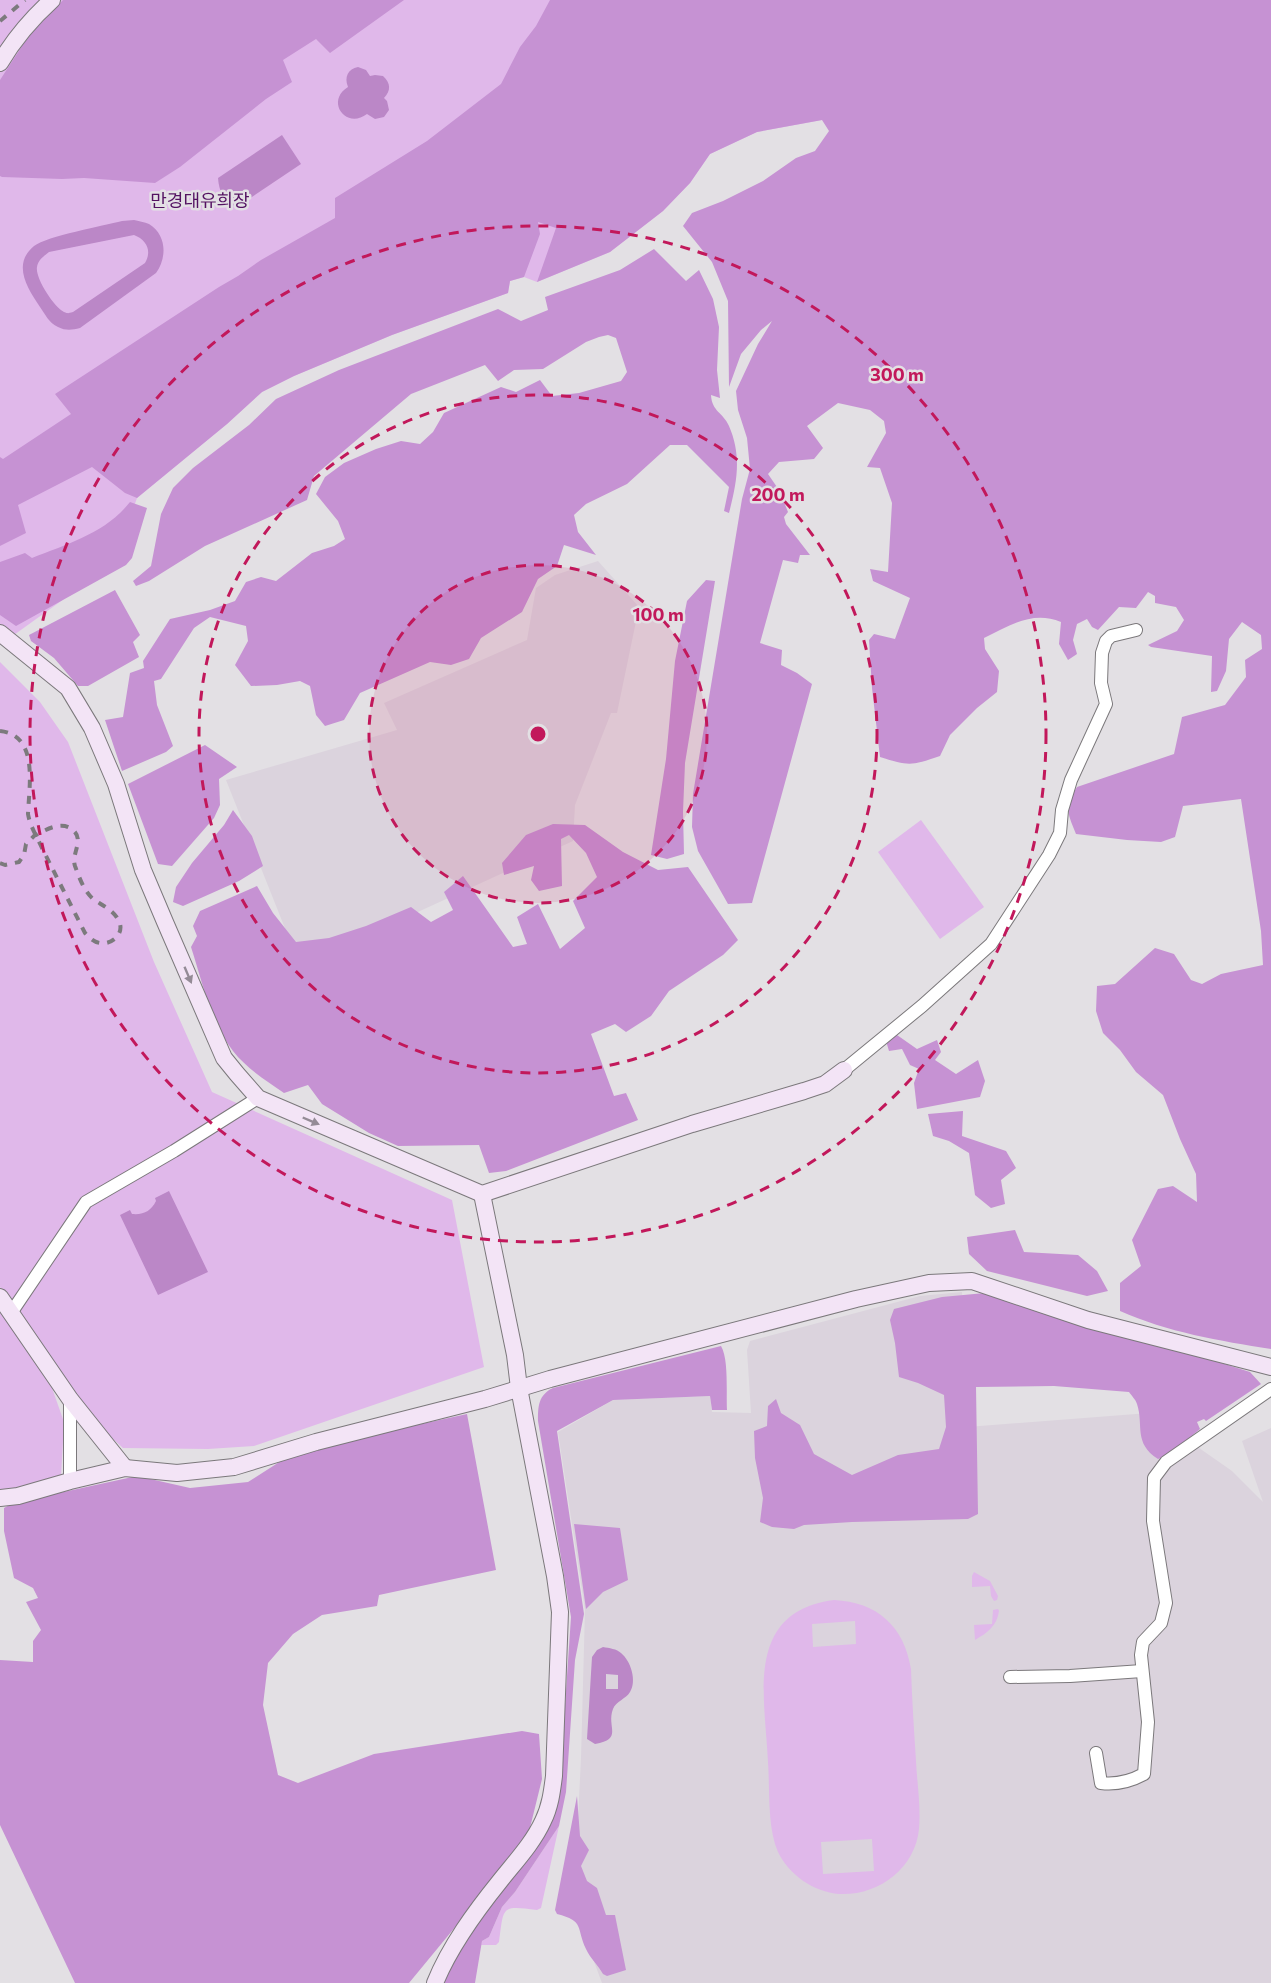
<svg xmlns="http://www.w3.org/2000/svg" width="1271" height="1983" viewBox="0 0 1271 1983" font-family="Commissioner,'Noto Sans KR',sans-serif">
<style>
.built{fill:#dbd3dd}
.green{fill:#e0b8ea;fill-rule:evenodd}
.forest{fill:#c692d3}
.water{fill:#bb87c7;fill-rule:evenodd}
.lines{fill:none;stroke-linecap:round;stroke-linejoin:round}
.street-casing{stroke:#7b787b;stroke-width:14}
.secondary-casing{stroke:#7b787b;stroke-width:18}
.street{stroke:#fff;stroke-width:12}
.secondary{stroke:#f3e4f6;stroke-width:16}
.rail{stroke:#7c7a7d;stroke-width:4;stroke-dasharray:8 8;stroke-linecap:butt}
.oneway{fill:#948b96}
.ring{fill:none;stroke:#c2185b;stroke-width:3;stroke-dasharray:10 8}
.labels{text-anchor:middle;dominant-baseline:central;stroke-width:5;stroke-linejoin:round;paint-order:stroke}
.park-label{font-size:18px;fill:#541262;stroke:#e3e0e4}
.centre{fill:#c2185b;stroke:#e3e0e4;stroke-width:3}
.ring-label{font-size:18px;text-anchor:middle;font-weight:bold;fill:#c2185b;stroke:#e3e0e4;stroke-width:5;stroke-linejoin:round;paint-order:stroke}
</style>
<rect width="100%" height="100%" fill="#e3e0e4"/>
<g class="built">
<path d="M598,561L639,607L617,713H611L575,805L573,841L300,966L226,780L397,730L384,703L527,640L536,588L555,575Z"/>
<path d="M962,1292L967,1427L1149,1413L1232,1471L1263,1502L1242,1441L1271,1428V1983H602L577,1916L576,1861L581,1758L585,1610L558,1432L613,1400L710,1396L712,1412L751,1413L747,1350L750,1341L920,1296Z"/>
</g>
<g class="green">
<path d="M0,0H1271L822,120L757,132L710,154L690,183L663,211L610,252L537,282L524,277L510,281L508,293L392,335L294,376L262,392L227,424L137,498L114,563L0,645Z"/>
<path d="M0,662L40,702L68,742L154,962L212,1092L452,1200L484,1367L254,1446L208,1449L123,1448L92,1420L0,1287Z"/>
<path d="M921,820L984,907L940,939L878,852Z"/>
<path d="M0,1311L52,1388L64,1422L61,1477L0,1493Z"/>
<path d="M974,1572L990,1581L998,1596L997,1600L994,1601L991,1596L990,1586L972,1587V1576Z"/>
<path d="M834,1600C877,1602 904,1626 911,1669C912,1700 914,1730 916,1761C917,1783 921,1806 919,1829C915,1869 878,1896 839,1894C814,1892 789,1875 778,1852C767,1827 770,1789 768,1762C765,1696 744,1612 834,1600ZM855,1621L856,1644L813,1647L812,1624ZM872,1839L874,1871L823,1874L821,1842Z"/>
<path d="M998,1609L999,1611C997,1626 987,1633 975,1640L974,1625L992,1624L993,1610Z"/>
<path d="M559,1826L541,1908L537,1910C500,1905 504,1907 499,1942L496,1945H481L482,1941L489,1937L502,1907L515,1892Z"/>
</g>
<g class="forest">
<path d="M63,0H404L330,53L316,39L283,60L292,82L266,99L180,167L155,183L84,178L62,179L2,177L0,176V80L28,37Z"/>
<path d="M550,0H1271V1349C1220,1341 1167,1332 1120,1311V1283L1141,1266L1132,1240L1158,1189L1173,1186L1197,1202L1196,1174L1180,1139L1163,1095L1136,1072L1120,1050L1103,1033L1096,1011L1097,986L1115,984L1155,948L1174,954L1191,980L1202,984L1221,974L1263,965L1261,931L1241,799L1183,806L1175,837L1161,842L1127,840L1076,834C1067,812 1064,807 1077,787L1174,754L1182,717L1225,705L1246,677L1245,660L1262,649L1261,635L1242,622L1229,639L1226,671L1217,691L1211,692L1212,656L1151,647L1148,645L1177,631L1184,620L1176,607L1155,603V596L1148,592L1136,608L1119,607L1098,630L1092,627L1087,619L1077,624L1073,640L1077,654L1068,660L1059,644L1061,622C1032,610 1009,626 984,638L985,649L999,671L997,692L977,708L950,735L940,756C911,766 909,766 880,757L872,688L869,640L874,634L895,639L910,598L873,581L870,569L888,572L892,503L880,468L867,467L886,433L884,421L870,410L838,403L807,426L823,448L814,459L779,462L768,474L779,490L788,512L784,517L786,524L810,555H800L798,563L783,560L760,643L782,650L781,665L797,673L812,684L752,903L728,904L698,851L692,827L693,794L742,499L750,469L747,438L738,410L736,391L758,344L772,321L761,330L741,354L729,387L728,301L712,262L683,226L692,213L723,201L763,181L796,158L815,151L829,131L822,120L757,132L710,154L690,183L663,211L610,252L537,282L556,228L538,222L540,234L524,277L510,281L508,293L392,335L294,376L262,392L227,424L137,498L125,493L92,467L18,505L26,533L0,546V457L3,459L71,414L55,394L219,287L238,276L261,260L335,218V198L427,141L501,84L520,47L536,26Z"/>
<path d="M654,249L686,281L699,270L713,299L719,327L717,370L720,398L711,395C712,412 723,412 729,426C742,456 737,482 729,513L724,511L729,487L687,445H670L627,484L586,504L574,515L578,532L596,555L564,545L557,566L538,579L522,612L481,638L469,659L451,665L430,662L360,693L344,720L325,726L316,715L310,686L300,681L277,685L251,686L235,665L248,641L246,626L210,617L194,628L161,679L154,681L157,705L173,746L166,752L122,771L105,720L123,717L130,673L144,668L143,661L170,619L210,610L235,601L246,582L261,577L276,581L312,553L334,546L345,539L338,521L316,494L325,477L344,463L376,449L401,441L420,444L433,432L444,413L501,387L516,392L540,380L552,396L579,393L621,381L627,372L616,338L608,335L599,337L586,342L543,369L514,370L498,381L485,365L411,394L314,476L307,500L205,546L149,581L136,586L133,581L151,566L161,514L173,488L193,468L249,425L276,399L339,370L498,309L521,321L548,310L545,297L620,270Z"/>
<path d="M130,502L147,508L132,558L126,565L16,626L0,615V562L25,553L32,558C67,544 106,533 130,502Z"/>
<path d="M706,580L715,581L685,763L683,812L684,854L667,859L651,855L666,759L675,661L687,601Z"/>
<path d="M115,590L140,635L133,642L139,657L88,686H78L54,658L31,641L29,635Z"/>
<path d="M205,745L237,767L219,779L220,805L214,818L172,866L158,864L128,784Z"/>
<path d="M233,810L252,836L263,866L239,881L183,906L173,902L176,887L192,863L224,825Z"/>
<path d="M553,824L585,825L623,852L658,870L688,867L738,940L723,955L669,991L651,1016L626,1032L615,1024L591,1034L614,1096L626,1093L638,1120L506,1171L489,1173L479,1145L398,1146L369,1133L322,1104L308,1085L284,1093C267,1081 247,1069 233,1051C211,1023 202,981 191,947L197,936L193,926L200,911L257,886L273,913L296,942L329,938L366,926L411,907L431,922L453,910L444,892L463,876L513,947L527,944L517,917L538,904L560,949L585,928L573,901L597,877L586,853L569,835L561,839L562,886L539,891L531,880L534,866L504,875L502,863L526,835Z"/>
<path d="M897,1035L917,1049L937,1040L941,1052L935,1060L956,1074L978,1060L985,1081L980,1097L917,1109L914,1083L919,1069L910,1065L902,1049L889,1051L886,1041Z"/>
<path d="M963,1111L962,1136L1006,1151L1016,1168L1001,1180L1005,1204L991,1208L975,1195L969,1153L949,1141L933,1136L928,1114Z"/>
<path d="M1015,1230L1024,1252L1078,1255L1097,1271L1108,1291L1087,1296L987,1271L969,1254L967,1237Z"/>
<path d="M985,1293L1161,1344L1250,1372L1261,1384L1206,1421L1204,1419L1197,1422L1200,1429L1169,1455L1158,1459C1133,1443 1144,1425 1137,1404C1136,1400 1131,1395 1129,1392L1054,1386L976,1387L978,1514L968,1519L852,1522L804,1525L794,1529L772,1527L760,1522L763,1498L755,1458L754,1431L767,1426L768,1406L776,1399L781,1413L800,1425L814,1454L852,1475L898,1455L939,1449L946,1427L944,1395L918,1383L899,1377L895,1343L890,1320L894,1309L942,1297Z"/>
<path d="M721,1346C729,1359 726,1394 727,1410H712L710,1396L613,1400L557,1431L584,1614L575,1660L566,1792L559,1826L515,1892L502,1907L489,1937L482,1941L475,1983H441L446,1973L559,1795L571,1617L538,1421C538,1407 538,1395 553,1388Z"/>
<path d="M467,1414L496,1570L379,1595L377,1606L322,1615L293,1634L268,1663L263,1705L278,1775L298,1783L374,1754L522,1731L539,1734L542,1779L527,1840L409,1983H75L0,1825V1660L33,1662V1641L41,1630L26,1602L38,1598L33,1588L14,1578L4,1531V1508L13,1503L137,1476L190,1488L248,1482L284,1459L362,1437Z"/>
<path d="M574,1524L620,1528L628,1580L603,1592L586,1609Z"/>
<path d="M577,1796L580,1836L589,1850L581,1866L587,1881L597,1888L606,1915H615L626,1970L607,1976L603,1974C598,1965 590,1958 586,1949C576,1928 585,1921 557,1914L555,1910Z"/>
</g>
<g class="water">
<path d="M358,67L366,70L370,76L375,75L383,76C391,83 391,91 384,98L387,101L389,110L384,117L375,119L367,114C346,130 325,101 348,87C344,77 348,69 358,67Z"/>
<path d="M282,135L301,164L237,207C224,202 219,192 218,178Z"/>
<path d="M134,220C138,221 145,222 149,224C167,235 167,258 156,273L80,328C72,330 66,331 58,327C49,323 45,314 40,307C27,288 12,264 34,246C47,236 103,226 122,221ZM134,235C147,240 152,251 145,263L73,312C68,313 69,314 64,312C54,307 35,278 37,267C38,260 44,256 49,252Z"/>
<path d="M169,1191L208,1272L158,1295L120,1215L130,1210L132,1214C144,1215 151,1211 156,1201L155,1198Z"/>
<path d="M603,1647C609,1648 617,1649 621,1653C631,1661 637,1681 630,1692C626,1699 616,1701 613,1709C606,1727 624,1739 595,1744L587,1739L592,1657L597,1650ZM606,1674L618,1675V1689H606Z"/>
</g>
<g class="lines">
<defs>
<g id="street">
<path d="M844,1070L922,1006L991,944L1049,855L1060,833L1062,810L1071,780L1106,704L1101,683L1102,653L1106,641L1111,636L1136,630"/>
<path d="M11,1313L86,1202L174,1151L258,1098"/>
<path d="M70,1481V1399"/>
<path d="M1010,1677L1070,1676L1142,1671"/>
<path d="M1096,1753L1101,1783C1117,1785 1131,1781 1144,1774L1148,1722L1141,1655L1143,1642L1161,1623L1166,1603L1153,1521L1154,1478L1166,1462L1271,1389"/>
</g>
<g id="secondary">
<path d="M0,63C14,39 31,19 52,0"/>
<path d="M0,633L68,688L92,728L116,784L143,870L165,922L224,1058L237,1074L258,1098L482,1194L692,1124L804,1091L825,1084L844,1070"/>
<path d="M0,1297L70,1399L125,1468"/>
<path d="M0,1498L18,1496L70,1481L125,1468L177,1473L234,1467L316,1442L485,1399L550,1379L856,1299L929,1283L972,1281L1088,1320L1271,1367"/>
<path d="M435,1983C450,1946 475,1912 500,1881C515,1862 533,1843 543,1821C550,1807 552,1792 554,1776L560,1612L555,1576L519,1388L515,1355L482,1194"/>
</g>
</defs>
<use href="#street" class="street-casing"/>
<use href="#secondary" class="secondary-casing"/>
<use href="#street" class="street"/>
<use href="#secondary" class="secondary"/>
<g class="rail">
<path d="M0,21L25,0"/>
<path d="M0,731C39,735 29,786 28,814C30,826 37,837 42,848L85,933C89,937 93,942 100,943C111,945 123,935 120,924C116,911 103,906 93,899C84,891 79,877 75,866C71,854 84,841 74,831C63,820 47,829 36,835H35L26,844L24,855L19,862L5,865L0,863"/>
</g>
</g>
<defs><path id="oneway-solid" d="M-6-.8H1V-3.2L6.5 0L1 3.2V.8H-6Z" transform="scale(1.5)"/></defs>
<g class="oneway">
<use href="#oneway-solid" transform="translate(188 975) rotate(67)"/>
<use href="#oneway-solid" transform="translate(311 1121) rotate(23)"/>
</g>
<circle cx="538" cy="734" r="169" fill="#c2185b" fill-opacity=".12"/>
<g class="ring">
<circle cx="538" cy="734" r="169"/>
<circle cx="538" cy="734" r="339"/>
<circle cx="538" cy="734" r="508"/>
</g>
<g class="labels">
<g class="park-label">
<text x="200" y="200">만경대유희장</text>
</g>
</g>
<circle cx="538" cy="734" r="9" class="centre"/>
<g class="ring-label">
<text x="897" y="381">300 m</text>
<text x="778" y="501">200 m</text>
<text x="658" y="621">100 m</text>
</g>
</svg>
